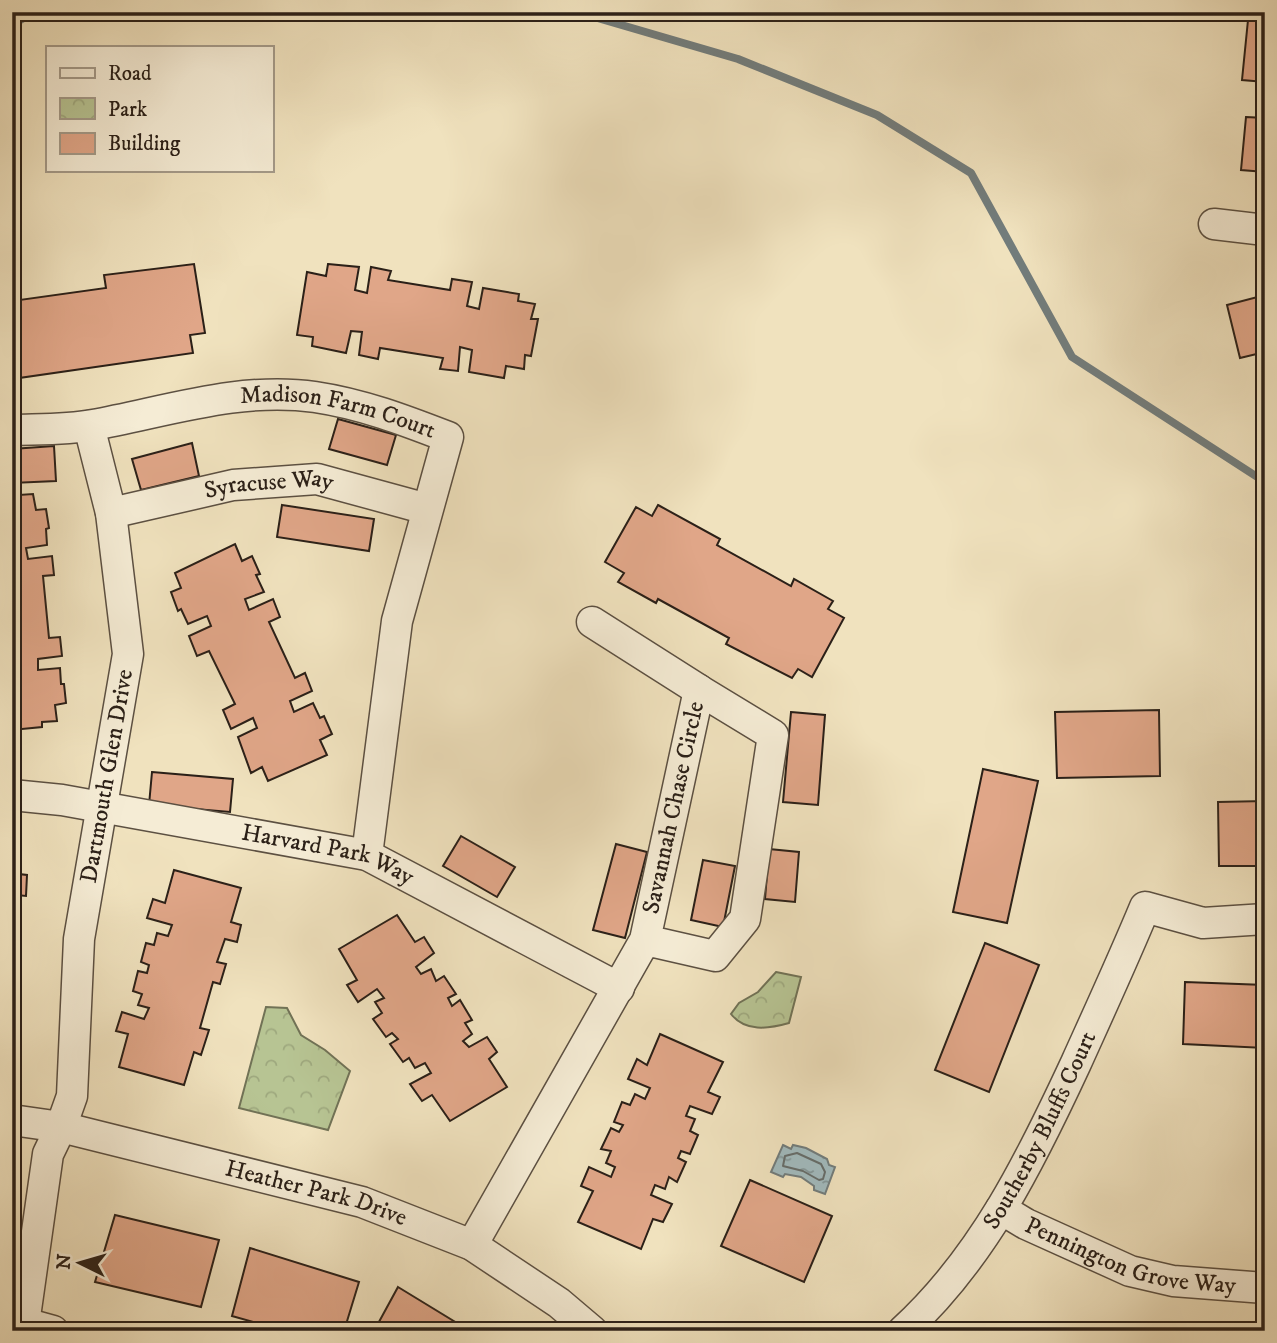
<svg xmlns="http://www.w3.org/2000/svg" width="1277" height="1343" viewBox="0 0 1277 1343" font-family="'IM FELL DW Pica',serif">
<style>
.park{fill:url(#park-crowns);stroke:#717256;stroke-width:2}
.water{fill:url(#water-ripples);stroke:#727c7b;stroke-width:2}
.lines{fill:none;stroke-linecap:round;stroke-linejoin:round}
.shore{stroke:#666d6a;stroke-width:2}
.stream{stroke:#727c7b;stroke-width:8}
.building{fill:#e0a688;stroke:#2b2018;stroke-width:2}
.minor-casing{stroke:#5c5042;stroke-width:33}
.minor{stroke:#f5ecd5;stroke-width:30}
.labels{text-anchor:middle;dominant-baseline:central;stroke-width:7;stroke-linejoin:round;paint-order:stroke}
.street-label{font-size:24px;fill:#2b2018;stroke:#f5ecd5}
</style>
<defs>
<pattern id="park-crowns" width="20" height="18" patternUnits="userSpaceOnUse" patternTransform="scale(1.75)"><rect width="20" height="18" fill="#b7c493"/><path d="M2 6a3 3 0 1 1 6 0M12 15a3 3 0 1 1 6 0" fill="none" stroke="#9ea87e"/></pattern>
<pattern id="water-ripples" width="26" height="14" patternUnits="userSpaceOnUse" patternTransform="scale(1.75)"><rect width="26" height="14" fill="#a1babd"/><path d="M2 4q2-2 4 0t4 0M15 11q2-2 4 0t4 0" fill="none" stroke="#839799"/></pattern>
</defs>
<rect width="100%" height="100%" fill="#f0e2be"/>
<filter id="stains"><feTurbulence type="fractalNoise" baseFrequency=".00286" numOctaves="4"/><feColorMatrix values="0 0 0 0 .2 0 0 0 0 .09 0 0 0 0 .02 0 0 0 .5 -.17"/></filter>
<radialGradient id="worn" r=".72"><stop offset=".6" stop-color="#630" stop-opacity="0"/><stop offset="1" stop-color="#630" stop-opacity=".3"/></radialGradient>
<g class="park">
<path d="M776,972L801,977L789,1023C768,1029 745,1032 731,1014L739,1003L758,992Z"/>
<path d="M266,1007L287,1008L301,1035L325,1050L350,1071L328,1130L239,1108Z"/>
</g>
<path class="water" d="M783,1145L791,1149L793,1145L806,1148L827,1159L829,1165L835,1167L825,1194L814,1190V1186L801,1177L785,1174L783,1177L771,1172Z"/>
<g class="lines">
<path class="shore" d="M797,1153L821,1164L825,1172L823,1179L819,1180L803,1171L783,1166L785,1156Z"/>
<g class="stream">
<path d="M577,12L738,59L877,115L971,173L1072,357L1265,482"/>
<path d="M12,25L33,12"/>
</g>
</g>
<g class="building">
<path d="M1248,20L1265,22V82L1242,80Z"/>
<path d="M1246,117L1265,118V172L1241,170Z"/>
<path d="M194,264L205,333L190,335L193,353L12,379V301L106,288L104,275Z"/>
<path d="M328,264L359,267L355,290L367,293L371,267L391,271L388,280L450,290L452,279L472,282L467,306L479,309L483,288L519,294L518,301L535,304L531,319H538L531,356L525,355L524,369L506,366L504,378L469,372L472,350L460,347L458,371L440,369L443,358L380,348L378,359L359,355L362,332L351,331L346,353L312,346L313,337L297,335L307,272L326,276Z"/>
<path d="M1265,295V352L1240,358L1227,305Z"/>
<path d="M338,419L396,435L387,465L329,449Z"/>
<path d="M192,443L199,476L141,490L132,459Z"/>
<path d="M54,446L56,481L12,483V449Z"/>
<path d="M12,491H18L19,495L33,494L36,510L46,509L49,528L46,529L47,545L26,548L28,559L52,556L54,575L43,576L49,638L60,637L62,656L38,659V670L60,668L61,684H64L66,703L55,705L57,721L42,722V727L12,730Z"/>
<path d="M282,505L374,519L369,551L277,537Z"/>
<path d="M658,505L720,539L717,545L791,586L794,579L833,601L828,609L844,618L812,677L798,669L792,678L726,644L729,638L658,599L656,603L618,582L624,573L605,562L636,507L652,516Z"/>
<path d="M235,544L242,561L252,556L260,574L256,575L264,592L245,599L249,610L273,599L280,617L269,622L295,678L305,673L312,691L290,701L294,712L313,703L320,718L324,716L332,734L320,740L327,755L268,781L262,767L251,773L238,737L257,728L253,718L231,729L223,710L235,704L209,651L197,656L189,636L211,626L207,616L188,624L181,609L178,611L171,592L181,588L175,573Z"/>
<path d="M1159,710L1160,776L1057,778L1055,712Z"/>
<path d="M791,712L825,715L818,805L783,802Z"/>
<path d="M983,769L1038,781L1007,923L953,912Z"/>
<path d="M152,772L233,779L230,812L149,805Z"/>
<path d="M1265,801V866H1219L1218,802Z"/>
<path d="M461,836L515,867L497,897L443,866Z"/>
<path d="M12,840H21L19,874L27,875L26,896L17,895L12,964Z"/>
<path d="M616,844L647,852L625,938L593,930Z"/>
<path d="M769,849L799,852L795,902L765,899Z"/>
<path d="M703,860L735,866L723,927L691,920Z"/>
<path d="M174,870L241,888L231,922L241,925L237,942L225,939L217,962L226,964L220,984L213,982L200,1028L209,1030L201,1055L194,1052L184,1085L119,1067L128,1034L116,1031L122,1012L144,1019L149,1008L138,1005L142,994L133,991L138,971L147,973L149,965L141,962L146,943L154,945L157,933L168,936L172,925L147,918L153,899L165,903Z"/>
<path d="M397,915L415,942L424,937L434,953L416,967L421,974L431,969L436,981L444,976L456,994L448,998L452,1006L460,1000L472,1020L465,1023L472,1034L463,1041L469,1047L487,1037L497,1052L489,1059L507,1087L450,1121L432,1095L422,1101L410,1084L431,1073L425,1063L415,1068L409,1058L403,1062L390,1044L398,1039L392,1033L386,1037L373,1019L382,1013L375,1002L384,998L377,989L358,1002L347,985L357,980L339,949Z"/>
<path d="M985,943L1039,965L989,1092L935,1070Z"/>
<path d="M1185,982L1265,985V1048L1183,1044Z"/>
<path d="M660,1034L723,1062L708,1092L720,1097L712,1114L690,1106L686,1116L695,1119L690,1131L698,1135L690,1154L681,1151L678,1158L686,1162L677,1182L669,1177L665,1189L655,1185L651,1195L672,1204L663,1222L653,1219L641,1249L578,1222L593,1191L581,1186L589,1167L611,1177L615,1167L606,1163L611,1151L601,1149L611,1128L619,1132L623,1125L614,1122L622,1102L630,1105L635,1094L645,1099L650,1088L628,1079L637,1059L647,1065Z"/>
<path d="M750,1180L832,1216L804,1282L721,1246Z"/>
<path d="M115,1215L219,1240L201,1307L95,1282Z"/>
<path d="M250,1248L359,1282L344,1331H286L232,1316Z"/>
<path d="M398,1287L470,1331H374Z"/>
</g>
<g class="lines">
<defs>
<g id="minor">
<path d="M1214,224L1265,230"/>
<path id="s1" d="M12,430C38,429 67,430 93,425C165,412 240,386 315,397C362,404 404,420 448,437L397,621L367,855"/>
<path id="s2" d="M111,513L233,485L317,479L427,509"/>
<path d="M592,622L699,690"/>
<path id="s3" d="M12,795L62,800L367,855L619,988"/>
<path id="s4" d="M12,1120L61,1127L362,1202L472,1245L559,1303L592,1331"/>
<path id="s5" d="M1001,1209L1026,1224L1130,1271L1173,1281L1265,1288"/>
<path id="s6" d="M472,1245L645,940L699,690L773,735L745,919L715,956L645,940"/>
<path d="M24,1323L53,1331"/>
<path id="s7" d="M23,1331L48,1154L61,1127L72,1096L79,939L128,654L111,513L89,426"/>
<path id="s8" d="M903,1331C983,1258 1031,1160 1076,1063C1099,1012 1123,960 1145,907L1203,923L1265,919"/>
</g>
</defs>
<use href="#minor" class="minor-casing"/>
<use href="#minor" class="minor"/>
</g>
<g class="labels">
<g class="street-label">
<text stroke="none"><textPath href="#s1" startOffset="331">Madison Farm Court</textPath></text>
<text stroke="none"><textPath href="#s2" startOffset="161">Syracuse Way</textPath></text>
<text stroke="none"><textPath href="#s7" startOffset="564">Dartmouth Glen Drive</textPath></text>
<text stroke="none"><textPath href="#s6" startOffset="486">Savannah Chase Circle</textPath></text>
<text stroke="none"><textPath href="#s3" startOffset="322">Harvard Park Way</textPath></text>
<text stroke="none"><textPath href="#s8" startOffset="245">Southerby Bluffs Court</textPath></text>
<text stroke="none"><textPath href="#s4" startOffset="313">Heather Park Drive</textPath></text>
<text stroke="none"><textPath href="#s5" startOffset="140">Pennington Grove Way</textPath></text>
</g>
</g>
<rect width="1277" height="1343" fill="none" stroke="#f0e2be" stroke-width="42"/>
<rect x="14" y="14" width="1249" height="1315" fill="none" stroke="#2b2018" stroke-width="3.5"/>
<rect x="21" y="21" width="1235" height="1301" fill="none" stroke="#2b2018" stroke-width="2"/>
<rect x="46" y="46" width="228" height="126" fill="#f5ecd5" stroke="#a49a89" stroke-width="2"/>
<rect x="60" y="68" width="35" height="10" fill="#f5ecd5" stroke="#a49a89" stroke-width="2"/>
<text x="108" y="80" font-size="21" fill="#2b2018">Road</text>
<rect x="60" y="98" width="35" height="21" fill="url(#park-crowns)" stroke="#a49a89" stroke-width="2"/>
<text x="108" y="116" font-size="21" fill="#2b2018">Park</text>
<rect x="60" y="133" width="35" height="21" fill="#e0a688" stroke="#a49a89" stroke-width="2"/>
<text x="108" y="150" font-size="21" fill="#2b2018">Building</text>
<g transform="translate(80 1263) rotate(275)" stroke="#f5ecd5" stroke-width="5" paint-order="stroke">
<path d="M0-5L12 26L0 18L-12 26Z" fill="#2b2018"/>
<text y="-10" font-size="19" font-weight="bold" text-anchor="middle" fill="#2b2018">N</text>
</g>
<rect width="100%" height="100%" filter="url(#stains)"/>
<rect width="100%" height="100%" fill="url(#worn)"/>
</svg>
